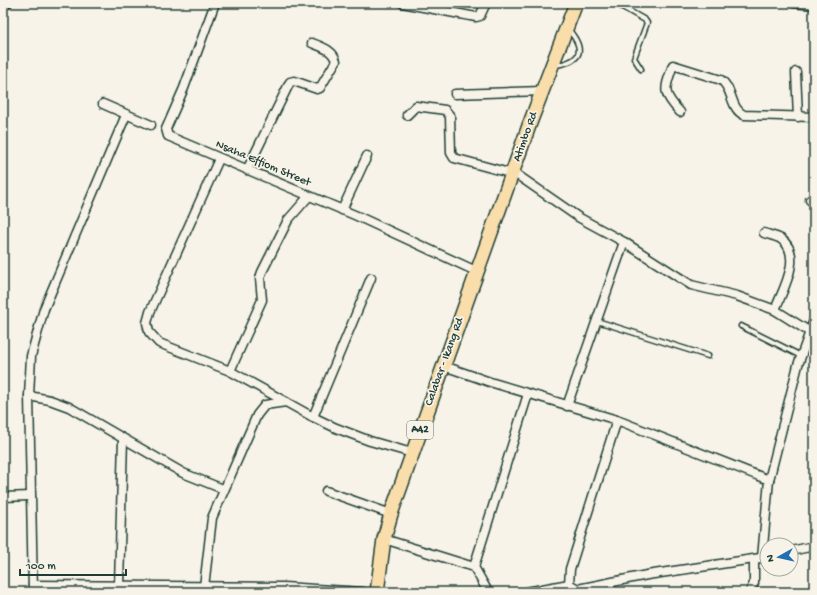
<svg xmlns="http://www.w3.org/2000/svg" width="817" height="595" viewBox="0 0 817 595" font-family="'Gochi Hand',sans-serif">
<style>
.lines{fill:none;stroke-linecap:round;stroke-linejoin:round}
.service-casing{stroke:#1f3d34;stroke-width:7}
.minor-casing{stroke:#1f3d34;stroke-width:11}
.primary-casing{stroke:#1f3d34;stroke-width:16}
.service{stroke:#f7f3e8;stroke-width:4}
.minor{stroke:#f7f3e8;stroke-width:8}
.primary{stroke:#f9deab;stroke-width:13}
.labels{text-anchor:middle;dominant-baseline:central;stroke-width:3.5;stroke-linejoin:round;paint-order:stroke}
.shield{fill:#f7f3e8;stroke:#60746a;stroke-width:1}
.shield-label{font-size:11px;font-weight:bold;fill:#1f3d34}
.street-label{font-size:12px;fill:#1f3d34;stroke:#f7f3e8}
</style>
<rect width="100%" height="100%" fill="#f7f3e8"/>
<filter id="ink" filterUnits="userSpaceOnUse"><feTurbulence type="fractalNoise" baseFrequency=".025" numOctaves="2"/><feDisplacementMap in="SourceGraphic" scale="8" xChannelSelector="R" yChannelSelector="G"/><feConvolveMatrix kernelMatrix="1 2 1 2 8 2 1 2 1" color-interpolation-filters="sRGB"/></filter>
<g filter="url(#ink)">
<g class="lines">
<defs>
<g id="service">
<path d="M615,3L645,20L647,23L634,58L641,69"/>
<path d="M556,65C583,61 585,49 568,29"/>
<path d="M597,321L708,356"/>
<path d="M741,326L801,356"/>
</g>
<g id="minor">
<path d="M215,3L184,88L166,129L168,136L357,216L478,272"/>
<path d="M402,3L476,17L480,16L486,3"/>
<path d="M793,3L814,5"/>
<path d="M3,7L8,3"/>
<path d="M796,72L798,117"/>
<path d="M455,94L543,91"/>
<path d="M103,104L151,125"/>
<path d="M680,112C661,92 665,89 673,65L721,80C733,88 730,109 744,115L814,117"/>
<path d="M407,115L416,106L445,110L450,116L451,153L454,158L513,174"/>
<path d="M219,159L150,312L147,323L149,332L159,343L230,371L313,417L336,428L370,441L412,453"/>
<path d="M247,170L290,82L294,81L317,89L320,88L336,61C333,50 322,47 312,43"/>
<path d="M513,172L578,217L624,242L691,285L737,296L775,310L810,332"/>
<path d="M810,200L814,199"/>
<path d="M342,210L367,156"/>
<path d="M764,233C769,235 776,236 781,239C804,255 782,291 775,310"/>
<path d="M444,366L490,382L617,420L769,480"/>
<path d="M230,371L262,300L260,278L262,272L288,220L309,196"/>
<path d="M29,396L50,400L69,407L183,473L223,489"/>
<path d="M567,406L624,242"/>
<path d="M313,417L371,278"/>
<path d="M617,420L570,569L569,584L578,589L647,575L767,557"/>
<path d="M326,491L391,514"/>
<path d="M3,497L30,496"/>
<path d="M384,539L474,567L488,592"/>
<path d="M791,551L814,546"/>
<path d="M762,558L769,480L798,365L814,320"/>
<path d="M474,567L528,394"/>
<path d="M33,585L284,587L363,592"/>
<path d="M119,585L123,439"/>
<path d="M204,587L212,518L257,415L265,405L286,402"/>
<path d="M33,592L29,396L31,356L44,309L126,115"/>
<path d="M526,592L569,584"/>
<path d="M750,592L754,583V559"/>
</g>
<path id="primary" d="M377,592L384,539L391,514L530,123L576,3"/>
</defs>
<use href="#service" class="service-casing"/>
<use href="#minor" class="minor-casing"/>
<use href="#primary" class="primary-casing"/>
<use href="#service" class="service"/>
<use href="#minor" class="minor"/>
<use href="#primary" class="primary"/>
</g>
</g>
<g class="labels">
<rect class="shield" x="407" y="421" width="26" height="18" rx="3"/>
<g class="shield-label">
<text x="420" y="430">A42</text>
</g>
<g class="street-label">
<text transform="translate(526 137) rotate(-70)">Atimbo Rd</text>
<text transform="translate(263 164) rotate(23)">Nsaha Effiom Street</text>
<text transform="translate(445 362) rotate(-70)">Calabar - Ikang Rd</text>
</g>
</g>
<rect width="817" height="595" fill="none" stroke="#f7f3e8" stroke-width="16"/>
<rect x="8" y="8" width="801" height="579" fill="none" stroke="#1f3d34" stroke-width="1.5" filter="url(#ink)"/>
<g transform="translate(779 557) rotate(262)"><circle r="19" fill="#f7f3e8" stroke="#a1aaa0"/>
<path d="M0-3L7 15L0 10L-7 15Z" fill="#1f6fb2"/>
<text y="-6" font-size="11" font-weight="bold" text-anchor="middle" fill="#1f3d34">N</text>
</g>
<path d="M20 569v6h106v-6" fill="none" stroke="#1f3d34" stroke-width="2"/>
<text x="26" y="569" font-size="12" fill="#1f3d34" stroke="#f7f3e8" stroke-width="3" paint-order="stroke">100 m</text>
</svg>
